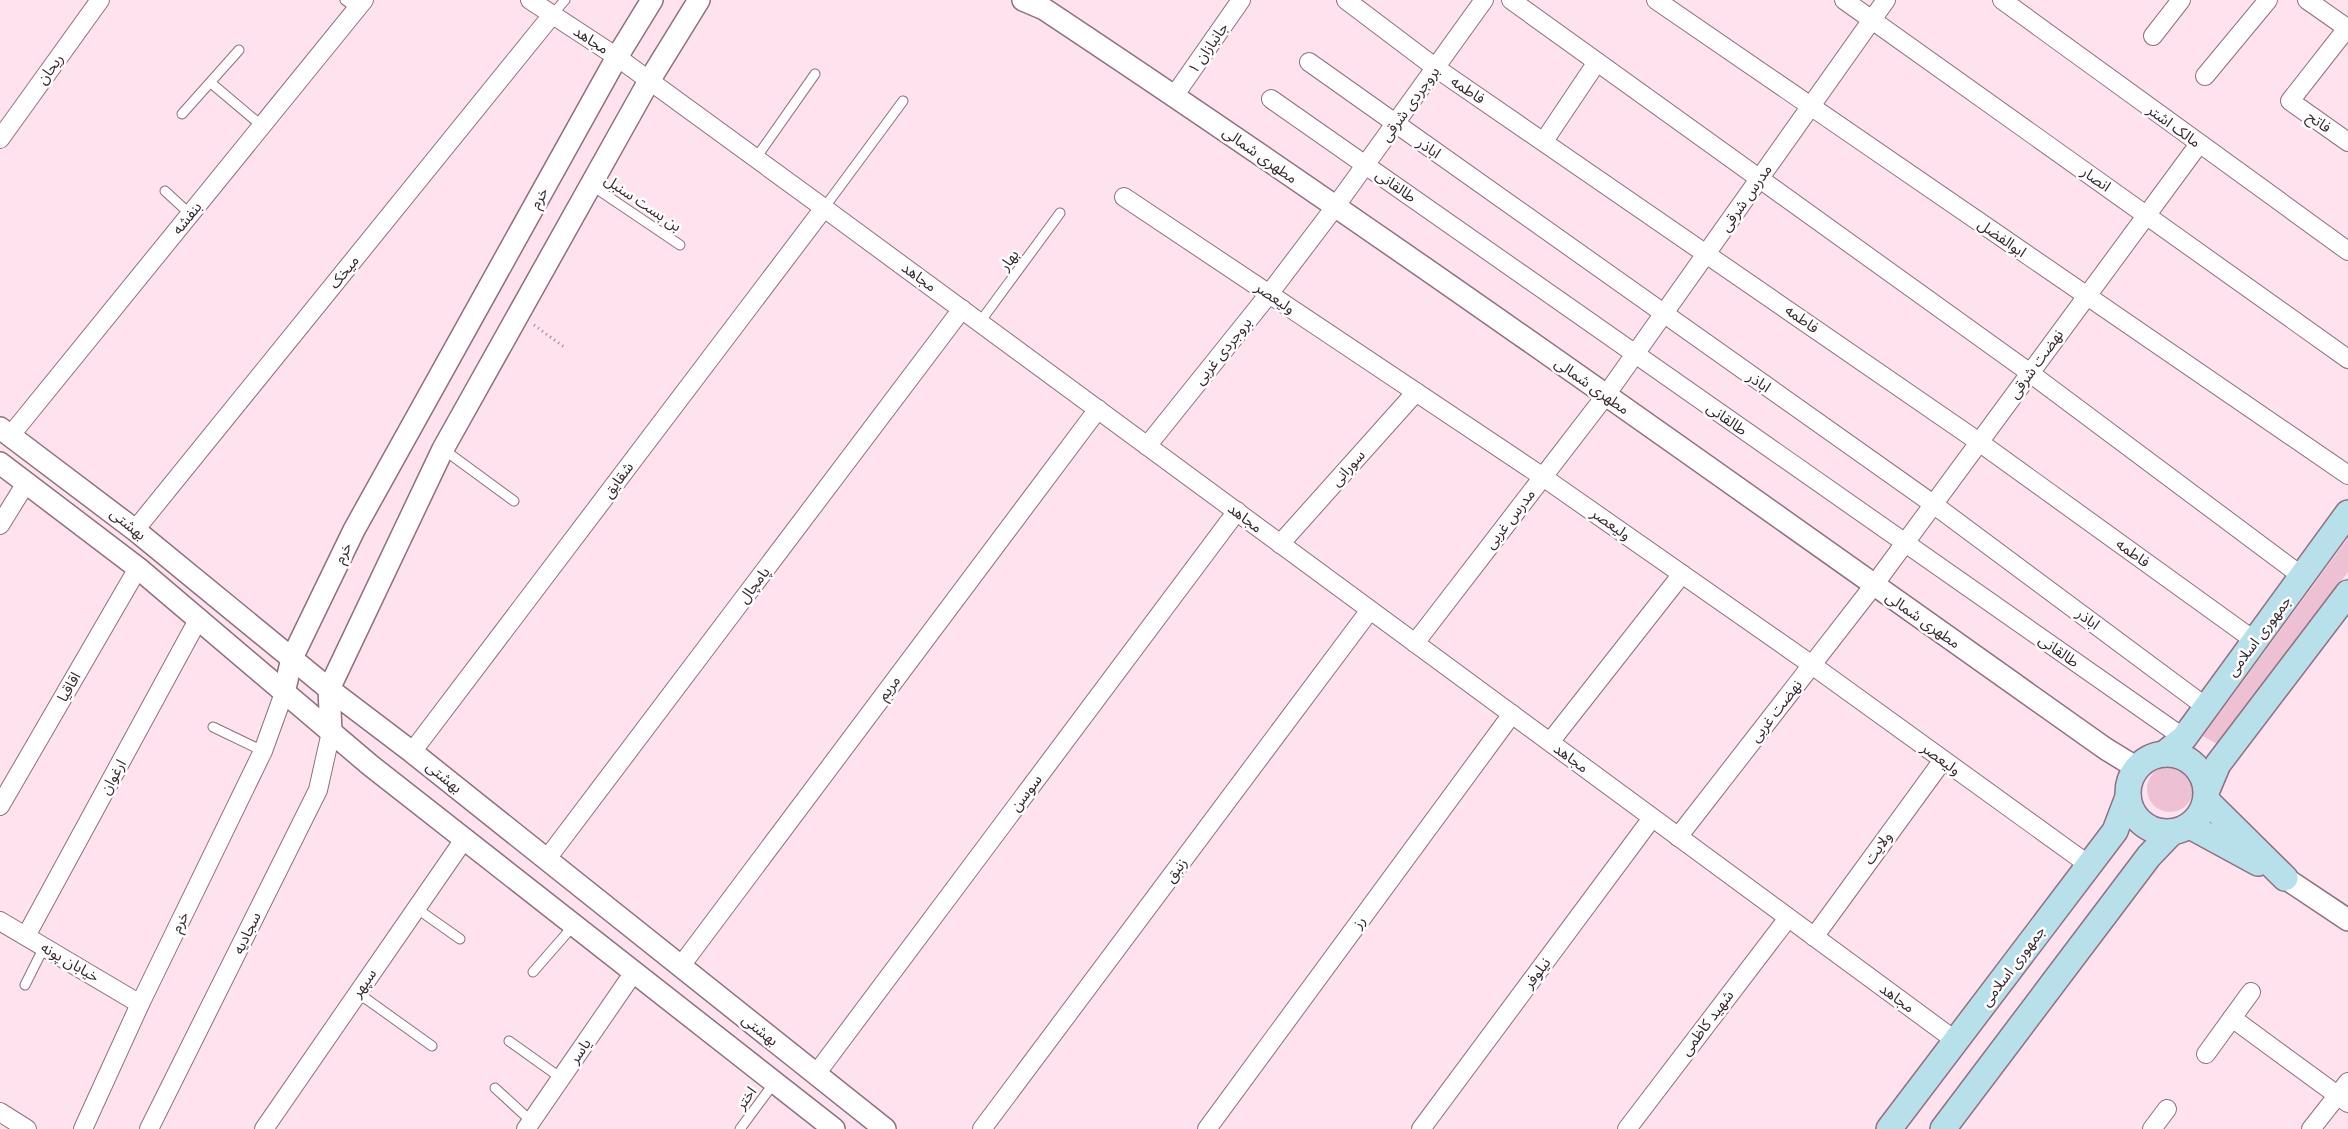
<svg xmlns="http://www.w3.org/2000/svg" width="2348" height="1129" viewBox="0 0 2348 1129" font-family="'Nunito Sans','Noto Sans Arabic',sans-serif">
<style>
.green{fill:#edc0d4}
.lines{fill:none;stroke-linecap:round;stroke-linejoin:round}
.service-casing{stroke:#8f707e;stroke-width:11}
.minor-casing{stroke:#8f707e;stroke-width:20}
.tertiary-casing{stroke:#8f707e;stroke-width:24}
.secondary-casing{stroke:#8f707e;stroke-width:28}
.path{stroke:#96828b;stroke-width:3;stroke-dasharray:1 4;stroke-linecap:butt}
.service{stroke:#fff;stroke-width:9}
.minor{stroke:#fff;stroke-width:18}
.tertiary{stroke:#fff;stroke-width:21}
.secondary{stroke:#b8e0ea;stroke-width:25}
.labels{text-anchor:middle;dominant-baseline:central;stroke-width:5;stroke-linejoin:round;paint-order:stroke}
.street-label{font-size:15px;fill:#35282e;stroke:#fff}
</style>
<rect width="100%" height="100%" fill="#fee2ee"/>
<g class="green">
<path d="M2348,538V572L2217,744L2203,736Z"/>
<circle cx="2170" cy="789" r="23"/>
</g>
<g class="lines">
<defs>
<g id="service">
<path d="M345,0L357,9"/>
<path d="M552,15L565,0"/>
<path d="M211,83L262,126"/>
<path d="M182,114L239,50"/>
<path d="M756,158L815,74"/>
<path d="M591,185L680,245"/>
<path d="M165,191L190,214"/>
<path d="M824,208L903,101"/>
<path d="M980,322L1060,213"/>
<path d="M443,449L514,501"/>
<path d="M213,727L263,751"/>
<path d="M416,908L460,939"/>
<path d="M533,972L574,925"/>
<path d="M25,985L44,947"/>
<path d="M358,993L432,1046"/>
<path d="M509,1041L561,1078"/>
<path d="M495,1088L531,1121"/>
<path d="M740,1129L774,1083"/>
</g>
<g id="minor">
<path d="M530,0L617,57L824,208L1956,1041"/>
<path d="M1346,0L1436,68L1979,442L2255,641"/>
<path d="M1511,0L2030,373L2303,577"/>
<path d="M1656,0L2348,475"/>
<path d="M1844,0L2348,359"/>
<path d="M2002,0L2348,251"/>
<path d="M2307,0L2347,28"/>
<path d="M2348,27L2290,101L2348,142"/>
<path d="M2153,36L2181,0"/>
<path d="M1309,62L1933,504L2206,707"/>
<path d="M2205,76L2268,0"/>
<path d="M1174,96L1241,0"/>
<path d="M1271,99L2184,738"/>
<path d="M0,139L100,0"/>
<path d="M1544,141L1597,62"/>
<path d="M1124,197L1543,477L1812,665L2089,865"/>
<path d="M10,436L364,0"/>
<path d="M1147,446L1269,294L1335,207L1484,0"/>
<path d="M0,525L26,483"/>
<path d="M135,530L552,15"/>
<path d="M1280,544L1416,392"/>
<path d="M1415,643L1606,395L1886,0"/>
<path d="M1550,742L1682,574"/>
<path d="M412,752L824,208"/>
<path d="M0,806L138,568"/>
<path d="M1678,837L1874,585L2199,144"/>
<path d="M546,860L962,309"/>
<path d="M0,921L140,1004"/>
<path d="M26,936L199,618"/>
<path d="M1814,937L1943,760"/>
<path d="M680,967L1098,409"/>
<path d="M2232,1018L2348,1103"/>
<path d="M2206,1054L2251,992"/>
<path d="M816,1074L1237,511"/>
<path d="M0,1112L27,1129"/>
<path d="M83,1129L140,1004L263,751L284,693"/>
<path d="M149,1129L318,790L331,732"/>
<path d="M264,1129L465,838"/>
<path d="M526,1129L634,972"/>
<path d="M982,1129L1370,610"/>
<path d="M1207,1129L1512,714"/>
<path d="M1421,1129L1652,818"/>
<path d="M1627,1129L1788,918"/>
<path d="M2152,1129L2167,1109"/>
<path d="M2311,1129L2348,1082"/>
</g>
<g id="tertiary">
<path d="M1023,0L1044,9C1404,248 1754,500 2106,749L2137,768"/>
<path d="M0,428L135,530L329,689L412,752L885,1129"/>
<path d="M0,463L138,568L370,765L834,1129"/>
<path d="M284,693L292,658L354,530L617,57L652,0"/>
<path d="M331,732L329,689L443,449L649,81L699,0"/>
<path d="M2285,878L2348,920"/>
</g>
<g id="secondary">
<circle cx="2167" cy="793" r="39"/>
<path d="M2164,754L2184,738L2348,513"/>
<path d="M2207,790L2218,764L2348,593"/>
<path d="M2206,800L2285,878"/>
<path d="M2190,826L2258,863"/>
<path d="M1889,1129L2115,831L2128,797"/>
<path d="M1943,1129L2149,856L2171,833"/>
</g>
</defs>
<use href="#service" class="service-casing"/>
<use href="#minor" class="minor-casing"/>
<use href="#tertiary" class="tertiary-casing"/>
<use href="#secondary" class="secondary-casing"/>
<path class="path" d="M534,325L564,347"/>
<use href="#service" class="service"/>
<use href="#minor" class="minor"/>
<use href="#tertiary" class="tertiary"/>
<use href="#secondary" class="secondary"/>
</g>
<g class="labels">
<g class="street-label">
<text transform="translate(591 40) rotate(33)">مجاهد</text>
<text transform="translate(1208 48) rotate(-55)">جانبازان ۱</text>
<text transform="translate(50 69) rotate(-54)">ریحان</text>
<text transform="translate(1468 90) rotate(34)">فاطمه</text>
<text transform="translate(1410 104) rotate(-54)">بروجردی شرقی</text>
<text transform="translate(2319 122) rotate(35)">فاتح</text>
<text transform="translate(2174 126) rotate(36)">مالک اشتر</text>
<text transform="translate(1429 148) rotate(35)">اباذر</text>
<text transform="translate(1260 155) rotate(35)">مطهری شمالی</text>
<text transform="translate(2096 179) rotate(35)">انصار</text>
<text transform="translate(1396 186) rotate(35)">طالقانی</text>
<text transform="translate(539 198) rotate(-61)">خرم</text>
<text transform="translate(1746 198) rotate(-55)">مدرس شرقی</text>
<text transform="translate(643 203) rotate(34)">بن بست سنبل</text>
<text transform="translate(187 218) rotate(-51)">بنفشه</text>
<text transform="translate(2002 238) rotate(35)">ابوالفضل</text>
<text transform="translate(1009 260) rotate(-54)">بهار</text>
<text transform="translate(344 272) rotate(-51)">میخک</text>
<text transform="translate(919 277) rotate(36)">مجاهد</text>
<text transform="translate(1275 298) rotate(34)">ولیعصر</text>
<text transform="translate(1802 319) rotate(35)">فاطمه</text>
<text transform="translate(1223 351) rotate(-51)">بروجردی غربی</text>
<text transform="translate(2036 364) rotate(-54)">نهضت شرقی</text>
<text transform="translate(1759 382) rotate(35)">اباذر</text>
<text transform="translate(1592 386) rotate(35)">مطهری شمالی</text>
<text transform="translate(1727 419) rotate(35)">طالقانی</text>
<text transform="translate(1348 468) rotate(-48)">سورانی</text>
<text transform="translate(618 480) rotate(-53)">شقایق</text>
<text transform="translate(1245 518) rotate(37)">مجاهد</text>
<text transform="translate(1510 519) rotate(-52)">مدرس غربی</text>
<text transform="translate(128 524) rotate(39)">بهشتی</text>
<text transform="translate(1611 524) rotate(35)">ولیعصر</text>
<text transform="translate(343 553) rotate(-64)">خرم</text>
<text transform="translate(2133 553) rotate(36)">فاطمه</text>
<text transform="translate(754 585) rotate(-53)">پامچال</text>
<text transform="translate(2088 619) rotate(37)">اباذر</text>
<text transform="translate(1923 620) rotate(35)">مطهری شمالی</text>
<text transform="translate(2259 636) rotate(-53)">جمهوری اسلامی</text>
<text transform="translate(2059 651) rotate(35)">طالقانی</text>
<text transform="translate(69 687) rotate(-60)">اقاقیا</text>
<text transform="translate(889 688) rotate(-53)">مریم</text>
<text transform="translate(1776 711) rotate(-52)">نهضت غربی</text>
<text transform="translate(1571 758) rotate(36)">مجاهد</text>
<text transform="translate(1941 759) rotate(36)">ولیعصر</text>
<text transform="translate(113 777) rotate(-61)">ارغوان</text>
<text transform="translate(444 777) rotate(39)">بهشتی</text>
<text transform="translate(1026 793) rotate(-53)">سوسن</text>
<text transform="translate(1878 848) rotate(-54)">ولایت</text>
<text transform="translate(1176 870) rotate(-53)">زنبق</text>
<text transform="translate(180 922) rotate(-64)">خرم</text>
<text transform="translate(1359 922) rotate(-54)">رز</text>
<text transform="translate(247 933) rotate(-64)">سجادیه</text>
<text transform="translate(70 962) rotate(30)">خیابان پونه</text>
<text transform="translate(2013 966) rotate(-53)">جمهوری اسلامی</text>
<text transform="translate(1537 973) rotate(-53)">نیلوفر</text>
<text transform="translate(364 983) rotate(-55)">سپهر</text>
<text transform="translate(1897 998) rotate(36)">مجاهد</text>
<text transform="translate(1707 1023) rotate(-53)">شهید کاظمی</text>
<text transform="translate(760 1030) rotate(38)">بهشتی</text>
<text transform="translate(580 1051) rotate(-56)">یاسر</text>
<text transform="translate(746 1098) rotate(-54)">اختر</text>
</g>
</g>
</svg>
